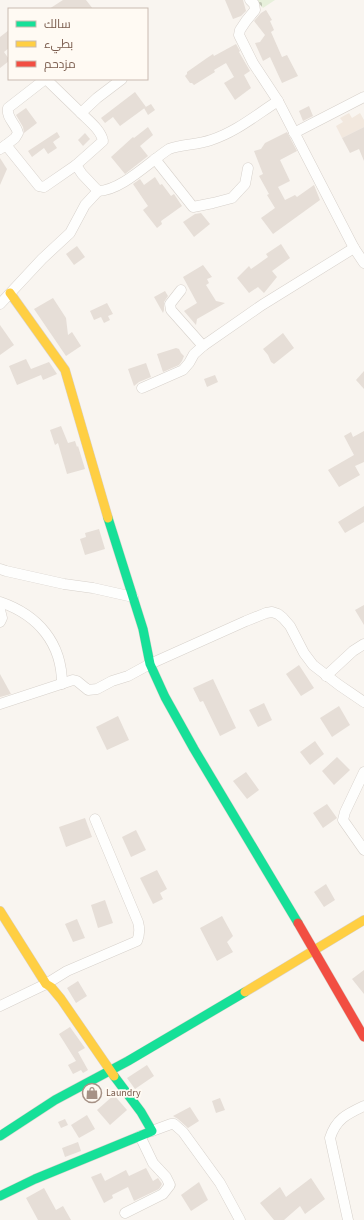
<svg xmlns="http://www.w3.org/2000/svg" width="364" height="1220" viewBox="0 0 364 1220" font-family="'Source Sans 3',Cairo,sans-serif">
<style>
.residential{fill:#f2e8de}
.cemetery{fill:url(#cemetery-stones)}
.building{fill:#e6ded7}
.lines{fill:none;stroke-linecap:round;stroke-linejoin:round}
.street-casing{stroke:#d7d1cb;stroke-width:11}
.fast-casing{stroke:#d9d2cb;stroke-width:10}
.slow-casing{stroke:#d9d2cb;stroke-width:10}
.jam-casing{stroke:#d9d2cb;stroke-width:10}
.street{stroke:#fefefd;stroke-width:10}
.fast{stroke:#16e098;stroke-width:9}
.slow{stroke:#ffcf43;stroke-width:9}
.jam{stroke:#f24e42;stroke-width:9}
.labels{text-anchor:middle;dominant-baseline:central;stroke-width:3.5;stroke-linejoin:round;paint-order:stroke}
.poi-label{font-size:10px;fill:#7a5c4d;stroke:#fffaf3;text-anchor:start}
</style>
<defs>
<pattern id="cemetery-stones" width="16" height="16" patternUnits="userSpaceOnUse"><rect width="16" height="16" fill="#e7f0db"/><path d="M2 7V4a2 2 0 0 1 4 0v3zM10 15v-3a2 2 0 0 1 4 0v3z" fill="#c0c6b4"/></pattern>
</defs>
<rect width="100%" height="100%" fill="#f9f5f0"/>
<path class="residential" d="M349,113L352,118L360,113L364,120V127L342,138L336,126L343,122L340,118Z"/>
<path class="cemetery" d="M256,0H275L263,8Z"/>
<g class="building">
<path d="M63,0H86L93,9H49Z"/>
<path d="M225,0H243L246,11L241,16L233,19Z"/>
<path d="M266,10L272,20L270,21L274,30L271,32L282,57L287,55L298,76L282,83L270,57L263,61L255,43L260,42L265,35L254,21L261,13Z"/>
<path d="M9,30V48L4,52L9,59V61L0,68V37Z"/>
<path d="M236,44L240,51L239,52L250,71L244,75L251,88L235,100L224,83L234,77L226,63L214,70L215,72L194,85L192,83H190L185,76L187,74V72L207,58L213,54L214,56Z"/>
<path d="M135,92L146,107L120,126L113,117L105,123L101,118Z"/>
<path d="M151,104L155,110L148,115L144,108Z"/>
<path d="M309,106L313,116L303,121L299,111Z"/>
<path d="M26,108L37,123L24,133L23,127L16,115Z"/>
<path d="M148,127L153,135L140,146L148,156L125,174L111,157L133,137L134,138Z"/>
<path d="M364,127V161L359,149L350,153L342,138Z"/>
<path d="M57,132L60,137L53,142L57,148L48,154L44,148L32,157L28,151Z"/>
<path d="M287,132L297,151L280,160L290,181L278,187L285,200L295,195L297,197L314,185L320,200L273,234L261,218L275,208L267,195L269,194L259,176L263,174L254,151L261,149L265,143Z"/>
<path d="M85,133L90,139L83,146L78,140Z"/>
<path d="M0,158L7,169L0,185Z"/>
<path d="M155,177L160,185L162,184L171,196L174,194L182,206L161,221L162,224L157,228L143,210L148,206L133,184L140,179L144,185Z"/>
<path d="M201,213L210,224L194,237L183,222L195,214Z"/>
<path d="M281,244L290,258L272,271L277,277L264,293L258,287L249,293L237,278L249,266L251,269L268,257L266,254Z"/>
<path d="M77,246L85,257L74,265L66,254Z"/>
<path d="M203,265L212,277L207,279L209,283L206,285L216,301L225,303L197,319L196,325L184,311L197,303L183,277Z"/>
<path d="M165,291L168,296L164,302V310L163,313L154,297Z"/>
<path d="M53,298L66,318L68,335L72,332L81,346L66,356L34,309Z"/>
<path d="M107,303L113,314L108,316L110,320L104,323L101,317L94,320L90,311Z"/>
<path d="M0,325L14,345L0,355Z"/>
<path d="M283,333L294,348L274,364L271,362L268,355L263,349Z"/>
<path d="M176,348L179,349L181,353L184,356L182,361L179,365L163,372L157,354Z"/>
<path d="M26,359L31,369L49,362L57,374L43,380L41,375L17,385L9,366Z"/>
<path d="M146,363L151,377L139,382L134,386L128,369Z"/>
<path d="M364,371V389L356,380Z"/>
<path d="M215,375L218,382L207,387L204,379Z"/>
<path d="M61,426L68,443L75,441L77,447L78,446L85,469L67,474L58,443L55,445L50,430Z"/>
<path d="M364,431V462L355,466L360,475L339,487L328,470L354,455L344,436L351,432L353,437Z"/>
<path d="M364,506V522L345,533L338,522Z"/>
<path d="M99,529L105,549L85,555L80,539L86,537L85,533Z"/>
<path d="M364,605V625L355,610Z"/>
<path d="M299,665L314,688L301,696L286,674Z"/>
<path d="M0,674L11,694L0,697Z"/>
<path d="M213,679L236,728L220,736L203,701L200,702L193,688Z"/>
<path d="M264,703L272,720L258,727L249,710Z"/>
<path d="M339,706L350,725L332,737L320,718Z"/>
<path d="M118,716L129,740L107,750L96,727Z"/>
<path d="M315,741L324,754L310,765L300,752Z"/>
<path d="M337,757L350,770L334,785L322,771Z"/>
<path d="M246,772L259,790L247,799L233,781Z"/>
<path d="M327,804L337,818L323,828L313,813Z"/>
<path d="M85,818L92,837L66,847L59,827Z"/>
<path d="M136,830L146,850L131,857L122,837Z"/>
<path d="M157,870L167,889L160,893L163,899L153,904L140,878Z"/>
<path d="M326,884L335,900L324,907L314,892Z"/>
<path d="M105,900L113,923L98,928L91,905Z"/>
<path d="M222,916L233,936L227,942L233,952L217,961L200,928Z"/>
<path d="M77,919L85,938L73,942L65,924Z"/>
<path d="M364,970V994L352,979Z"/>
<path d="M78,981L87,996L76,1003L67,988Z"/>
<path d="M70,1027L85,1048L78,1052L88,1070L83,1073L81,1070L73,1074L68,1065L76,1061L59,1034Z"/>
<path d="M147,1065L154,1076L135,1089L127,1078Z"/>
<path d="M114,1095L127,1110L110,1125L97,1110Z"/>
<path d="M220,1098L225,1110L216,1113L212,1101Z"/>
<path d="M190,1107L199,1121L188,1128L178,1119L173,1116Z"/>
<path d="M87,1115L95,1129L79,1138L71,1125Z"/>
<path d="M65,1119L68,1125L61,1128L58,1122Z"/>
<path d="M78,1142L81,1151L65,1157L62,1148Z"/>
<path d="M146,1168L153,1181L158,1178L162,1184L159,1189L134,1201L128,1187L112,1195L113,1198L104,1203L91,1177L101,1173L105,1181L126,1170L129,1176Z"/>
<path d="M311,1178L325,1199L305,1214L300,1206L284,1220H274L260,1203L280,1187L286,1197Z"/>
<path d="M199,1182L208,1200L191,1211L181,1195Z"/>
<path d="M44,1188L56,1210L63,1206L71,1220H38L26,1198Z"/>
</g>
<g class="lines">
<defs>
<g id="street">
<path d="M250,0L254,4L255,10L246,21L240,30L239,35L253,63L278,101L354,248L364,263"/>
<path d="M294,133L364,97"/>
<path d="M6,145L15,138L18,133C16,124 6,118 8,108L44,80H47L81,113L97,98L122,79"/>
<path d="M0,149L6,145L39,186L44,187L47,185L76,165L82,174L98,191C121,191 149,162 169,149C182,144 197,145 211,140C236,132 256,115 278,101"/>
<path d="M155,159L193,207L213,203L232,198L245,184L248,168"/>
<path d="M76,165L103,141C101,130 89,121 81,113"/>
<path d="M181,290L170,304L171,310L203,346"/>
<path d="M0,304L42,259L70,233L85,205L98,191"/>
<path d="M142,388L183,370L189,363L194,354L203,346L262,305L354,248"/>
<path d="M0,569L6,571L64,584L93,588L133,597"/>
<path d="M0,602C38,615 62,643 62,684"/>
<path d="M0,610L2,618L0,622"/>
<path d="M326,676L353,651L364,644"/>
<path d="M0,704L73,680L77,681L88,690L97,689L112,681L128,676L150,664L246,621L266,613L272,612L278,614L283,618L290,626L304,653L313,665L339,685L364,702"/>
<path d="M364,772L345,812L343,820L364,850"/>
<path d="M0,1006L46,984L67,971L137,941C140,934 140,929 138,922L95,819"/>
<path d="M152,1131L171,1124H174L183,1132L220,1183L240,1220"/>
<path d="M125,1213L163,1194L170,1185L166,1177L153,1163L140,1136"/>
<path d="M348,1220L330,1138C336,1119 347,1114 364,1106"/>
</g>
<g id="fast">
<path d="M108,518L143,629L150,664L165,697L194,749L298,923"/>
<path d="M0,1136L55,1100L128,1061L245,992"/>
<path d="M0,1196L35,1179L152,1131L141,1112L114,1076"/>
</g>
<g id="slow">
<path d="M10,293L65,370L108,518"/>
<path d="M0,911L46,984L51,987L61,999L114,1076"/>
<path d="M245,992L364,920"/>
</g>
<path id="jam" d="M298,923L364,1037"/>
</defs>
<use href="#street" class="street-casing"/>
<use href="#fast" class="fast-casing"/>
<use href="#slow" class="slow-casing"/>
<use href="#jam" class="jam-casing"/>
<use href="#street" class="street"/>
<use href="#fast" class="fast"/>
<use href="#slow" class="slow"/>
<use href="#jam" class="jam"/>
</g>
<defs>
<symbol id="shop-ring" viewBox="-11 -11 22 22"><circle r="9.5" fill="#fffaf3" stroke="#a69286" stroke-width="1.5"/><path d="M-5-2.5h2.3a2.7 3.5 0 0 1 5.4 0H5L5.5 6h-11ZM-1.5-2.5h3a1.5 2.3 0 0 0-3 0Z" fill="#a69286"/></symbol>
</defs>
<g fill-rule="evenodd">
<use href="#shop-ring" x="81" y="1082" width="22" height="22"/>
</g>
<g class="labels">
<g class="poi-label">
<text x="106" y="1093">Laundry</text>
</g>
</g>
<rect x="8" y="8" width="140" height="72" fill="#fffaf3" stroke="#cabbb1"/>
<rect x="16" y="21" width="20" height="6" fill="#16e098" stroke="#cabbb1"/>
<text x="44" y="28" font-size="12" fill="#7a5c4d">سالك</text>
<rect x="16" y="41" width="20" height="6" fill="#ffcf43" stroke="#cabbb1"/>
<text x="44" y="48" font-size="12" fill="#7a5c4d">بطيء</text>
<rect x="16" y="61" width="20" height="6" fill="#f24e42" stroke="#cabbb1"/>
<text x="44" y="68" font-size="12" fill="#7a5c4d">مزدحم</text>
</svg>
